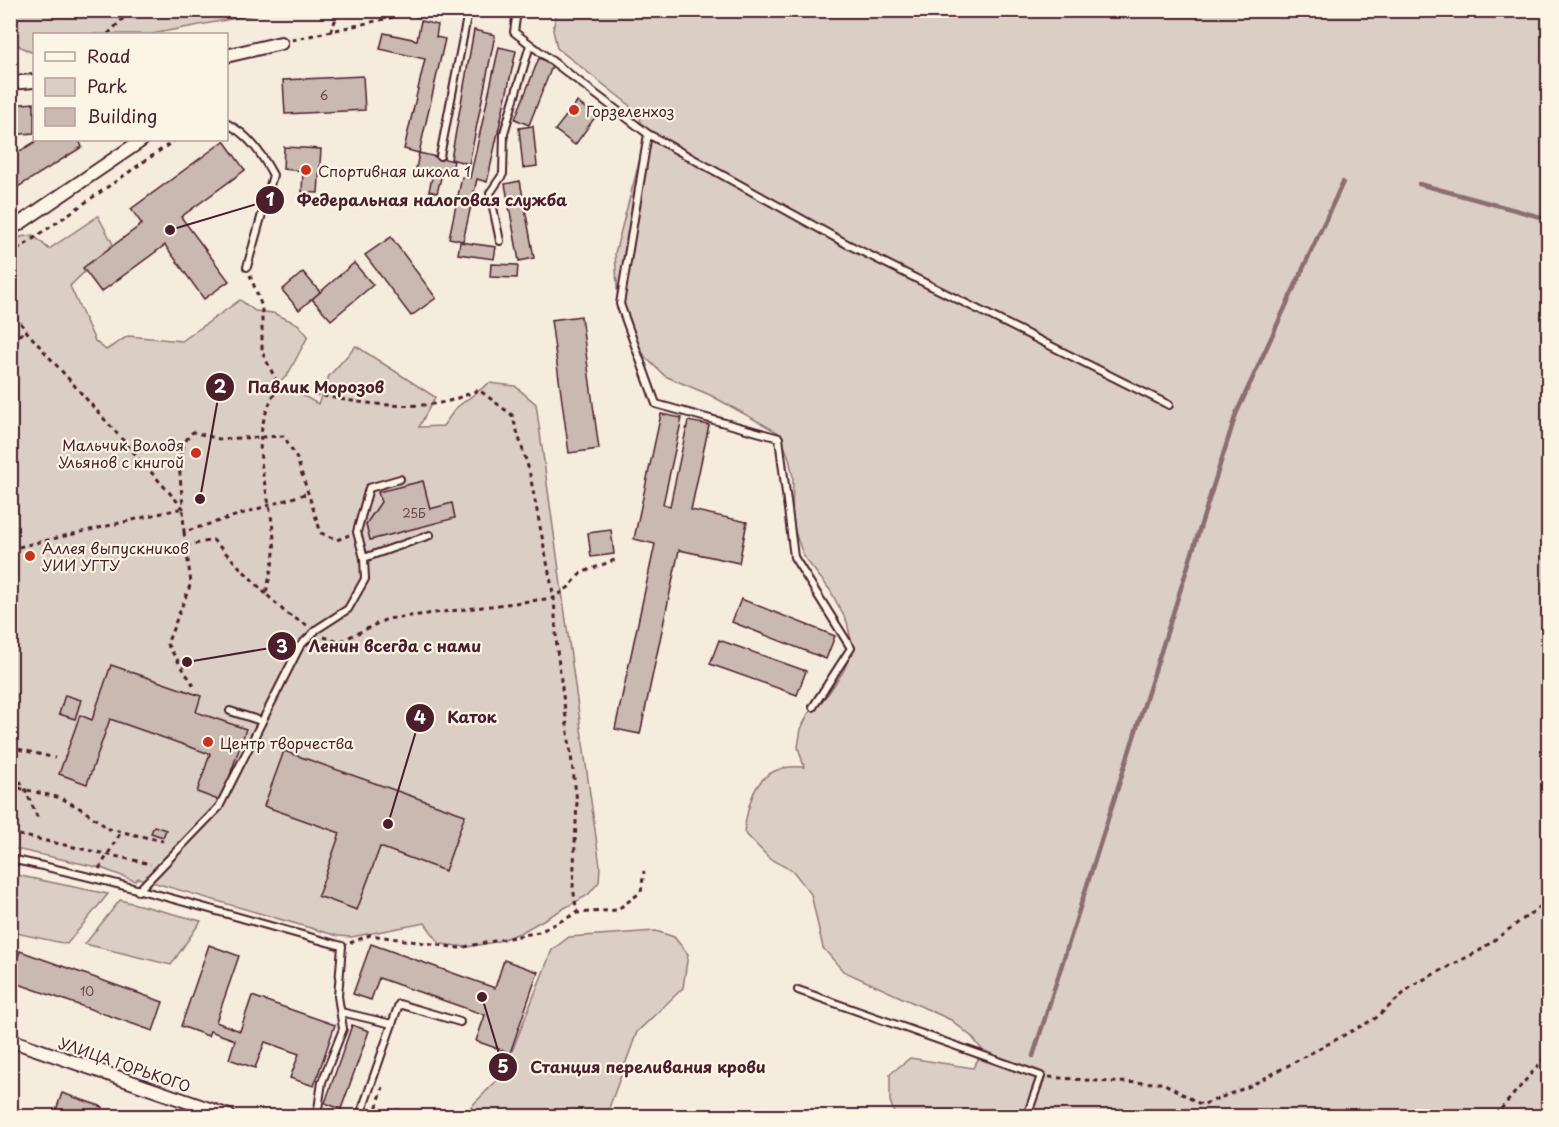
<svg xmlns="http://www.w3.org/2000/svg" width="1559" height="1127" viewBox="0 0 1559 1127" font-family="'Playpen Sans',sans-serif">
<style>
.green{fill:#dbcec4;stroke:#927678;stroke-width:1.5}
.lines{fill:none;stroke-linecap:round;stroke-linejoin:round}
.stream{stroke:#8c6e70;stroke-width:4.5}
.building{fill:#cab9b1;stroke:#4a1f2b;stroke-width:1.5}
.service-casing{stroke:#4a1f2b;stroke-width:10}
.minor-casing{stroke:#4a1f2b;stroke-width:16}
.path{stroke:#4a1f2b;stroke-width:3;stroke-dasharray:4.5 4.5;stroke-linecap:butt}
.service{stroke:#fcf5e5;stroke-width:6}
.minor{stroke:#fcf5e5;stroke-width:12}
.poi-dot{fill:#c8321e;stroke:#fcf5e5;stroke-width:2}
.labels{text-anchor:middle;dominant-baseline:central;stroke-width:4.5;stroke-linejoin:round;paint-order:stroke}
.number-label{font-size:12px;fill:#6a464c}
.poi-label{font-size:15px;fill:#4a1f2b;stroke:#fcf5e5;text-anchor:start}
.street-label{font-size:15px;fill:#4a1f2b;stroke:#fcf5e5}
.leader{fill:none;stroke:#4a1f2b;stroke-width:2}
.callout-dot{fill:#4a1f2b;stroke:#fcf5e5;stroke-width:2}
.mark-label{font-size:18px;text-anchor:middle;font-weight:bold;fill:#fff}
.callout-label{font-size:16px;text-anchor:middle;font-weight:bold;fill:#4a1f2b;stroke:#fcf5e5;stroke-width:4.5;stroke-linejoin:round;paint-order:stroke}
</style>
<rect width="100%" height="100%" fill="#f5ecde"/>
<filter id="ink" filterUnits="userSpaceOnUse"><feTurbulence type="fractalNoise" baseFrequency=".0167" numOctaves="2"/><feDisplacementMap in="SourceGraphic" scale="12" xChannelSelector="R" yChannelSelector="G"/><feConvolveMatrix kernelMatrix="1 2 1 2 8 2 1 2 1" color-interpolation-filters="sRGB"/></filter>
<g filter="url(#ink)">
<g class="green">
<path d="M11,10H273V11L152,34H34V53C8,44 10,35 11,10Z"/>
<path d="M557,10L1548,11V1116H895L890,1101V1074L910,1058L973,1068L983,1051L972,1037L951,1020L843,971L823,948L811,894L793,871L770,859L744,832C749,794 759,763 804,767L798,747L801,729L808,714L828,694L843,672L853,649L847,622L830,590L804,557L797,538L792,520L793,477L789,458L779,433L710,395L665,376L646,358L631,334L618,303L615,253L645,140L640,118L627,103L557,48L553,30Z"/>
<path d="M98,216L113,244L70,286L95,341L106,350L128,336L182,341L240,300L255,311L273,313L298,324L308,336L287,376L278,382L318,404L329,376L356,346L435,397L419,427L443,426L456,408L489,383L515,386L536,404L600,866L599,882L588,895L520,933L495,942L467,947L440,944L425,923L351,937L338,936L138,878L135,881L101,868L11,848V244L20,237L33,235L49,249Z"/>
<path d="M11,874L108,894L67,944L11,932Z"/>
<path d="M120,900L201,921L171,965L85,944Z"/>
<path d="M656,931L674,937L688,954L683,988L637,1032L606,1116H462L503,1074L552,950L569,937Z"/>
</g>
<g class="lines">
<g class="stream">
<path d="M1419,184L1548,219"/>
<path d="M1033,1056L1236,414L1343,182"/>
</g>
</g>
<g class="building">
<path d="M421,21L438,25L436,37L445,39L419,153L404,149L425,59L380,49L384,33L417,40Z"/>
<path d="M474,30L495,35L469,164L451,159Z"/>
<path d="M499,47L516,51L487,182L477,179L463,241L449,238L462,177L470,178Z"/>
<path d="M539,58L553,64L529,125L515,119Z"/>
<path d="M363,76L365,110L285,114L283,80Z"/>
<path d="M577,102L596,116L575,145L555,130Z"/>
<path d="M34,103V133L10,135V105Z"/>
<path d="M533,126L537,166L523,168L519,128Z"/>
<path d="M38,140H79L82,147L10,192V157Z"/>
<path d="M224,141L245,170L181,217L229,281L204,299L165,245L101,292L83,268L142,224L131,209Z"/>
<path d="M284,147L321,149L318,193L302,192L303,171L283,169Z"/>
<path d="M419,153L454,161L451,175L442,174L437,193L429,191L433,173L416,169Z"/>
<path d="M520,181L534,258L519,261L505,184Z"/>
<path d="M391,237L436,298L411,316L365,255Z"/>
<path d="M460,242L496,247L494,259L458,254Z"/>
<path d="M354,263L373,285L331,320L312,299Z"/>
<path d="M491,264L518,265L517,278L490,277Z"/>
<path d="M303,272L320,292L299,310L282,290Z"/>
<path d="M581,316L599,449L569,453L551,320Z"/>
<path d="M661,414L682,418L663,504L670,506L688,421L709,425L691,510L747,522L739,563L679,550L640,734L615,729L655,544L634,539Z"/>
<path d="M423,481L430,509L452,503L455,518L370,540L366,524L381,502L378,492Z"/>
<path d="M611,530L614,554L591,557L588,533Z"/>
<path d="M741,599L835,636L826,659L732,622Z"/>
<path d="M719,640L806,671L797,695L710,664Z"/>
<path d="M111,665L201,696L196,712L246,729L221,801L197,792L210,754L110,719L87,784L59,774L80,715L92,720Z"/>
<path d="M65,695L81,700L75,719L59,714Z"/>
<path d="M284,751L465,815L445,871L380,847L357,910L318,896L340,833L264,806Z"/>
<path d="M154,826L166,830L163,837L151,833Z"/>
<path d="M371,944L495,988L504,960L538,972L510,1053L476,1041L485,1015L379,978L371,1000L353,994Z"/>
<path d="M209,945L239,956L216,1022L240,1031L252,996L335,1025L314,1086L290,1078L299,1054L265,1042L255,1068L229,1059L235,1040L210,1031L208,1036L181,1026Z"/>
<path d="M20,951L163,1002L153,1031L10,981Z"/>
<path d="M352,1025L369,1031L341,1109L325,1103Z"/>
<path d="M62,1093L103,1107L99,1116H54Z"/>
<path d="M397,1109L417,1116H394Z"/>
</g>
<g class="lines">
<defs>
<g id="service">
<path d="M517,11L514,32L648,134L847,244L1169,405"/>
<path d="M226,123C249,135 261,153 273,175L247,267"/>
<path d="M648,134L620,304L656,404L779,438L794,557L851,648L813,707"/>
<path d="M440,156L467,17"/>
<path d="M10,215L18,224"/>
<path d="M500,241L490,193L503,174L504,133L530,45"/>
<path d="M364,558L430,535"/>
<path d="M230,711L261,721"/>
<path d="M10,859C122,882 232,916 342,946L338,996L343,1029L322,1082L317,1116"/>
<path d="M138,891L219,807L300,646L317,629L348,609L365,579L364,558L357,532L369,488L400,479"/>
<path d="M798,990L1041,1076L1027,1116"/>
<path d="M341,1012L392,1024"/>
<path d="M360,1116L399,1004L460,1022"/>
</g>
<g id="minor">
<path d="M226,56L281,43"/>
<path d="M10,83L34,81"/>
<path d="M10,230L142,140"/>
<path d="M10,1040L229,1116"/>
</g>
</defs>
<use href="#service" class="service-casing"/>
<use href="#minor" class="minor-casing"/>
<g class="path">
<path d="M475,16L507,13"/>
<path d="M330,32L340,10"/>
<path d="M108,34L131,10"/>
<path d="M292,40L398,16L456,17"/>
<path d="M10,255L175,140"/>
<path d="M250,275L262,307V352L279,386C243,444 269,479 274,539C276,556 269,577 266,594L287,614L307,625"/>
<path d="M10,308L27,332L183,508C182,482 172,451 193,432L219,439L284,436L297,459L321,533L337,540L349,535"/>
<path d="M10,338L27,332"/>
<path d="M279,386C329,398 388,411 440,403C453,401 467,394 479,390L512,415L529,470L554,598L557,650L577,801L573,887L577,913"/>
<path d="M184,532L191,583L167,644L194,686"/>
<path d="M186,546L213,540L266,594"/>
<path d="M10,549L183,508L184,532L308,493"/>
<path d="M324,637L339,642L387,619L554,598L569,587L581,573L617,559"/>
<path d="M10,747L55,758"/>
<path d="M10,766L25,789L39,821"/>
<path d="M10,786L61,798L83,810L109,829L163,841"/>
<path d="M10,833L151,864"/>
<path d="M99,869L121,832"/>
<path d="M350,943L370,935L459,948L539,932L577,913L617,910L641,892L644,871"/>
<path d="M1049,1077L1109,1082L1163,1083L1202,1105L1250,1086L1376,1018L1413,985L1479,951L1548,901"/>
<path d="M374,1116L383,1087"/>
<path d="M1495,1116L1548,1054"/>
</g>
<use href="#service" class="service"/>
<use href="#minor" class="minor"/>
</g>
</g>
<g class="poi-dot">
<circle cx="574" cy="110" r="6"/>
<circle cx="306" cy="170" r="6"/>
<circle cx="196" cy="453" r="6"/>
<circle cx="30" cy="556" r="6"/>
<circle cx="208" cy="742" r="6"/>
</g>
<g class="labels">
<g class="number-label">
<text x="324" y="95">6</text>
<text x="414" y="513">25Б</text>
<text x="87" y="991">10</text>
</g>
<g class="poi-label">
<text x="586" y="110">Горзеленхоз</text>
<text x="318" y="170">Спортивная школа 1</text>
<text x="184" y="444" text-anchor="end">Мальчик Володя<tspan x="184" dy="17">Ульянов с книгой</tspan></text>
<text x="42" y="547">Аллея выпускников<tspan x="42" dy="17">УИИ УГТУ</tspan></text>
<text x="220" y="742">Центр творчества</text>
</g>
<g class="street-label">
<text transform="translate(125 1064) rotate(19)">УЛИЦА ГОРЬКОГО</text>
</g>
</g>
<path class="leader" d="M170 230L270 200M200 499L220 387M187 662L282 646M388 824L420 718M482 997L503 1067"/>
<g class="callout-dot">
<circle cx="170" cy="230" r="6"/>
<circle cx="200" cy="499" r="6"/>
<circle cx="187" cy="662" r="6"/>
<circle cx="388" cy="824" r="6"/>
<circle cx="482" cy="997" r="6"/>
<circle cx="270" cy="200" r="15"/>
<circle cx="220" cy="387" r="15"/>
<circle cx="282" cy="646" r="15"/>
<circle cx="420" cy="718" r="15"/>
<circle cx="503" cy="1067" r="15"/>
</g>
<g class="mark-label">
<text x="270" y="206">1</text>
<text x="220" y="393">2</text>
<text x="282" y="653">3</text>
<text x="420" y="724">4</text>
<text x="503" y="1073">5</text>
</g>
<g class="callout-label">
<text x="432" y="206">Федеральная налоговая служба</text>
<text x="316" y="393">Павлик Морозов</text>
<text x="395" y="652">Ленин всегда с нами</text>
<text x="472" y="723">Каток</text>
<text x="648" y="1073">Станция переливания крови</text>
</g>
<rect width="1559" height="1127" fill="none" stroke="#fcf5e5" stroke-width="36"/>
<rect x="18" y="18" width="1523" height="1091" fill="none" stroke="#4a1f2b" stroke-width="2" filter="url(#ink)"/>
<rect x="33" y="33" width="195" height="108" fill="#fcf5e5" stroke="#b59f9b" stroke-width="1.5"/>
<rect x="45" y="52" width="30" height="9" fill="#fcf5e5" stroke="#b59f9b" stroke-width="1.5"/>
<text x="87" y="63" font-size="18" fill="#4a1f2b">Road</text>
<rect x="45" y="78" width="30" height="18" fill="#dbcec4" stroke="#b59f9b" stroke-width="1.5"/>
<text x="87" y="93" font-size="18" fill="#4a1f2b">Park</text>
<rect x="45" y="108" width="30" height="18" fill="#cab9b1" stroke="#b59f9b" stroke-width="1.5"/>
<text x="87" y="123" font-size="18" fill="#4a1f2b">Building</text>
</svg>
